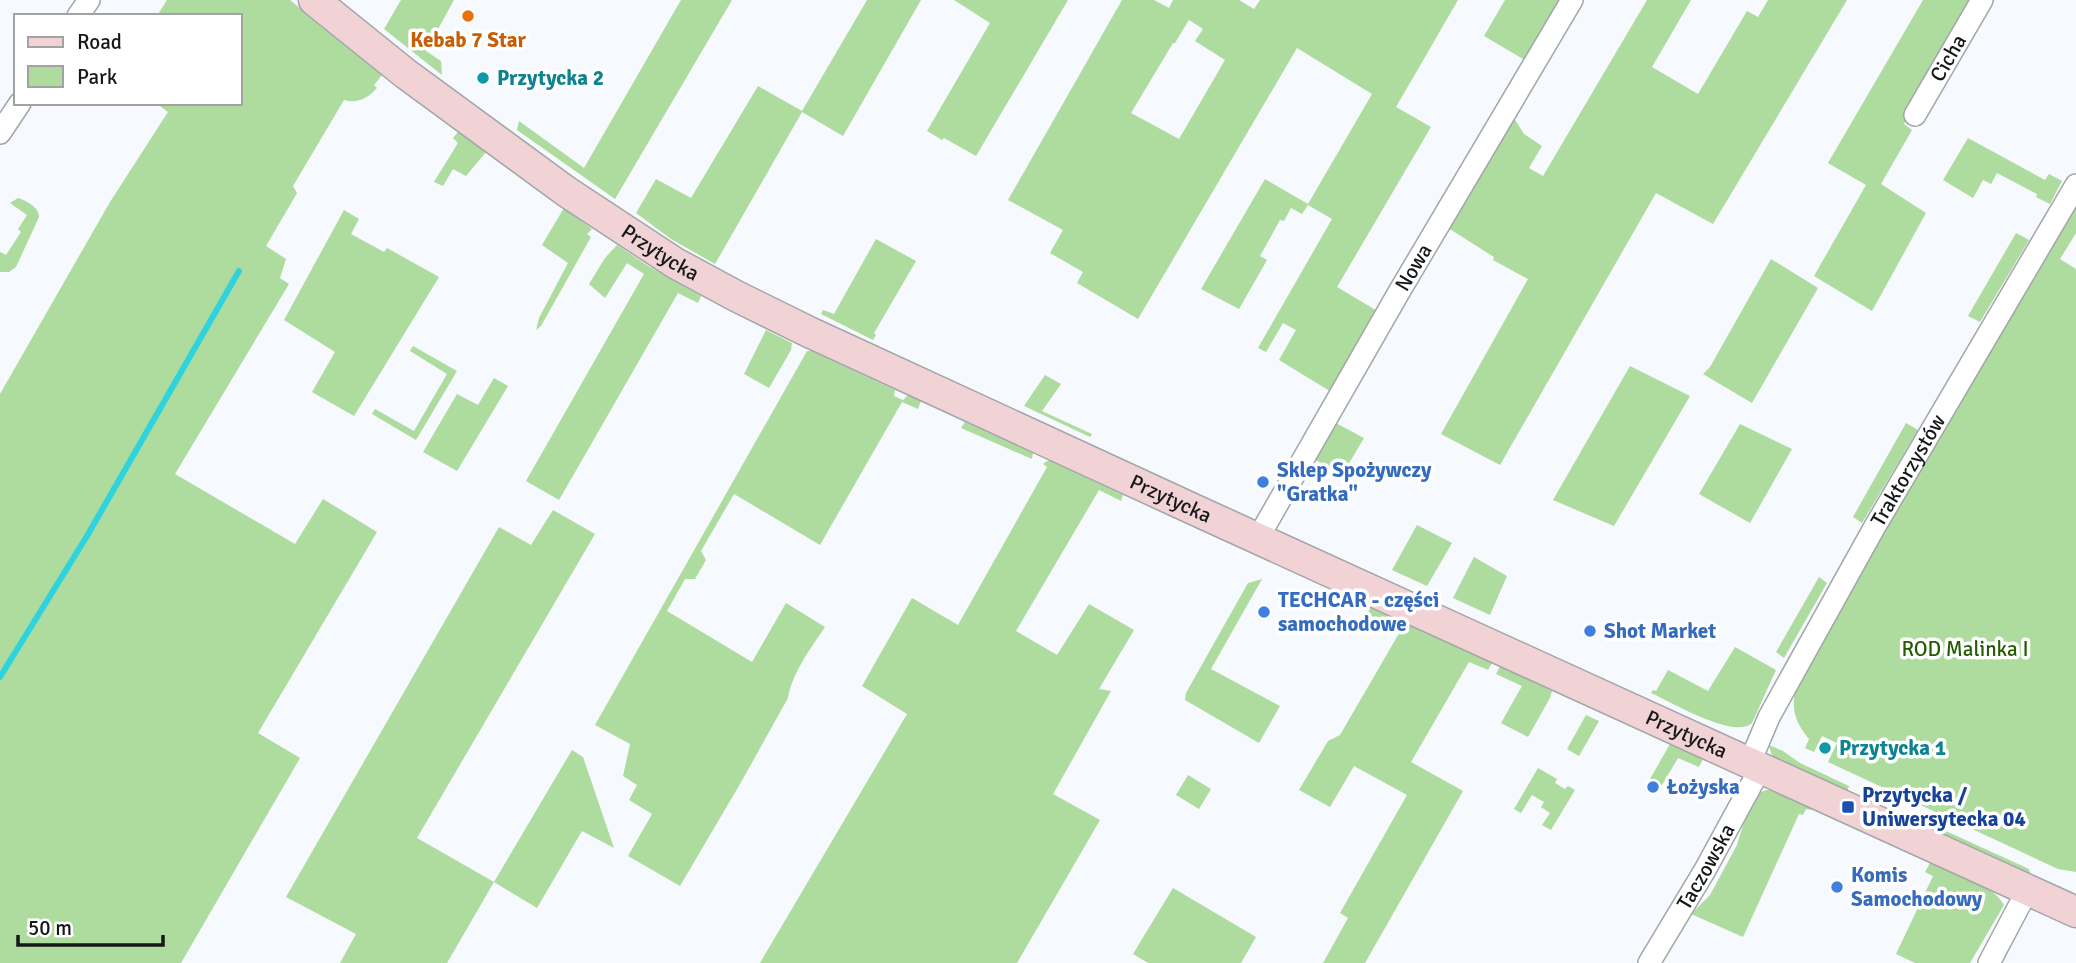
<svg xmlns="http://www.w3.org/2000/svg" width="2076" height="963" viewBox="0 0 2076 963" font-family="Signika,sans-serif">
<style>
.green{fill:#aedb9e;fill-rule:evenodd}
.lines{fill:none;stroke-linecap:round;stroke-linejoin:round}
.stream{stroke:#2ed3de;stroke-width:6}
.minor-casing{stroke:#a2a5a9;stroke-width:24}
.secondary-casing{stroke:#a2a5a9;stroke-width:33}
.minor{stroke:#fff;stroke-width:21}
.secondary{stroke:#f1d3d6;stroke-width:30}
.food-dot{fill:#e8710a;stroke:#fff;stroke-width:2.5}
.culture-dot{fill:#0f9aa8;stroke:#fff;stroke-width:2.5}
.shop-dot{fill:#3f7fe0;stroke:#fff;stroke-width:2.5}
.transit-dot{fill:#1a4fb4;stroke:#fff;stroke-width:2.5}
.labels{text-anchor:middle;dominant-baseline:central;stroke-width:7;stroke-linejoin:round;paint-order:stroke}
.food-label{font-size:21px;font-weight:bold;fill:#c56008;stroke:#fff}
.street-label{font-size:21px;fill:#161719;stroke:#fff}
.culture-label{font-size:21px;font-weight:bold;fill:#0d838f;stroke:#fff;text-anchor:start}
.shop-label{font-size:21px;font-weight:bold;fill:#366cbe;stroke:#fff;text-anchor:start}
.park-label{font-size:21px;fill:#255b03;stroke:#fff}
.transit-label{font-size:21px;font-weight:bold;fill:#164399;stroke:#fff;text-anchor:start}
</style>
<rect width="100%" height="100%" fill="#f6f9fd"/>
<g class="green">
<path d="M167,0H290L382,75L374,85L377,88C368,98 357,104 344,100L293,186L297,193L266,246L286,259L280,278L289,284L175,474L295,544L323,499L377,532L258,733L300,758L181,963H0V394L110,202L168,112L156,103H240V16H157Z"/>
<path d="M401,0H454L426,51L441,61L442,75L384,29Z"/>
<path d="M681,0H732L615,199L517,130L519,121L584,168Z"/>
<path d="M867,0H921L843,136L802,112L715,264L671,239L636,213L656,179L691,198L758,86L802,111Z"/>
<path d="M954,0H1068L976,156L944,138L942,140L927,131L990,23Z"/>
<path d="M1122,0H1154L1169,8L1173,0H1239L1254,9L1260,0H1458L1396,107L1431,127L1337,287L1379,312L1333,393L1279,360L1296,330L1283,323L1266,352L1258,348L1332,219L1308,205L1302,214L1291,208L1284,221L1280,220L1260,256L1267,260L1239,309L1201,289L1265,179L1308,204L1372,94L1297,48L1138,319L1077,283L1083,272L1050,253L1063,230L1008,200ZM1189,20L1203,29L1195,41L1225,60L1179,139L1131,113L1173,43H1175Z"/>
<path d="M1505,0H1563L1528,62L1484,36Z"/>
<path d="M1647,0H1691L1652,67L1698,94L1747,11L1758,17L1768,0H1847L1713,224L1656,193L1500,465L1441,434L1528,279L1493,260L1494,257L1445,226L1514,118L1524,134L1542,146L1529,168L1543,176Z"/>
<path d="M1923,0H1973L1904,124L1912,130L1881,184L1926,213L1872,311L1814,276L1866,185L1828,163Z"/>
<path d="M458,132L486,152L466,176L453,169L443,186L434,182L458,143L453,138Z"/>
<path d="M1968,138L2045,180L2049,174L2062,181L2050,204L2036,197L2037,194L1997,173L1991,184L1983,180L1973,198L1943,180Z"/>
<path d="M18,198C27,201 39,207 39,217L16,267L9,272H0V252L6,255L21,232L18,229L27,215L10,203Z"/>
<path d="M2076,204V233L2060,259L2076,269V872L2058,869L1828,762L1837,743L1822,736L1814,752L1805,748L1809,739C1789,716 1791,697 1802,670Z"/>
<path d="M564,208L592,229L587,234L591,237L541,326L536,330L539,318L568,263L542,245Z"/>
<path d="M344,210L359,219L351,234L384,252L387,248L439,277L354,416L312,392L335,352L284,320Z"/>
<path d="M2016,233L2029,240L1980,322L1968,316Z"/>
<path d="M876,239L916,261L874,333L876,335L873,340L821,314L823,310L834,314Z"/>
<path d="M617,245L648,266L701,296L698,303L678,293L559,500L526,481L644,274L627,263L605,298L589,284L605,258Z"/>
<path d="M1771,259L1818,288L1752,403L1703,374L1710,367Z"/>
<path d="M766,330L792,343L791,350L769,388L744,374Z"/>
<path d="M413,346L457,371L416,440L372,414L375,409L414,431L447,374L410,351Z"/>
<path d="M807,351H811L895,390L894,396L903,400L908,395L921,401L918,409L902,402L820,545L734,494L701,551L706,560L695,579H685L667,611L752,662L786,603L825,627C811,648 792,673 788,698L740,784L680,886L628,856L652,814L629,800L637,785L623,776L630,744L595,725Z"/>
<path d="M1630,366L1690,396L1614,526L1553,500Z"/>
<path d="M1045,375L1061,384L1042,411L1092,434L1090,437L1024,406Z"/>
<path d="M494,378L508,386L457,471L423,452L457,394L478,405Z"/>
<path d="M1332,421L1364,438L1342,475L1312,458Z"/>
<path d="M965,422L1033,453L1032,459L961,428Z"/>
<path d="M1906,423L1918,430L1862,523L1853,517Z"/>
<path d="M1740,424L1792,449L1750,523L1699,494Z"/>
<path d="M1047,461H1051L1123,495L1121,501L1099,490L1016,631L1057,655L1089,604L1134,630L1099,689L1111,691L1053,794L1100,820L1017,963H760L907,714L862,686L912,598L958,625L1047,467L1043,464Z"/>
<path d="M553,510L595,534L417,838L494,882L572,750L583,757L614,848L582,831L537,908L494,882L447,963H340L356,934L286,897L499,527L531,545Z"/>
<path d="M1417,525L1452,543L1427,586L1392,570Z"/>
<path d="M1474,557L1507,576L1490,615L1453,598Z"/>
<path d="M1819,577L1827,583L1784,658L1776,652Z"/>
<path d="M1262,579L1211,669L1280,706L1259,743L1185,700L1186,693L1248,583Z"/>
<path d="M1371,607L1492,663L1488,670L1469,662L1411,762L1463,791L1365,963H1323L1348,918L1340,913L1407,795L1354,766L1330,807L1299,790L1328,741L1340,735L1401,630L1367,614Z"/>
<path d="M1735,647L1776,670L1752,723C1735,740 1671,702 1651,693L1653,690L1656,691L1668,670L1708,691Z"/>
<path d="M1500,666L1552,691L1550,698L1528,737L1501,723L1522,686L1496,674Z"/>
<path d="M1586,715L1599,721L1579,756L1567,749Z"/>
<path d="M1670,744L1703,759L1699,767L1678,758L1662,785L1650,779Z"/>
<path d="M1769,745L1783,751L1800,763L1849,786L1846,794L1779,763L1771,753Z"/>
<path d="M1538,768L1557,779L1555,783L1565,789L1568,786L1575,790L1551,830L1542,825L1550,813L1541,807L1544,802L1532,795L1521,813L1514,809Z"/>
<path d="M1188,775L1211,789L1199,809L1176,795Z"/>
<path d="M1766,790L1782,791L1812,807L1811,810L1806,809L1803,815L1799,814L1743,937L1691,914L1710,895L1737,845L1744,822L1756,799L1761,792Z"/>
<path d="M1902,811L2029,869L2030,873L2028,877L1899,819Z"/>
<path d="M1931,861C1952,871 1993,884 2004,905L1970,963H1915L1896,954L1933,876L1925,872Z"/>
<path d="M1173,888L1256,937L1241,963H1148L1133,954Z"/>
</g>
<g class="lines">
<path class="stream" d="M0,677L87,536L239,271"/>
<defs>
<g id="minor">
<path d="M78,16L89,0"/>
<path id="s1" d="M1915,115L1982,0"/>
<path d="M0,133L20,103"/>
<path id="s2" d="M1258,538L1399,292L1572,0"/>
<path id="s3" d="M1750,762L1769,717L1874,528L2076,185"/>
<path id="s4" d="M1649,963L1705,870L1761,767"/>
<path d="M1989,963L2028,889"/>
</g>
<g id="secondary">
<path id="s5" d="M314,0L406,74L567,192L675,263L736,296L809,332L1206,515L2076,912"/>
</g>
</defs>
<use href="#minor" class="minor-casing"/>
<use href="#secondary" class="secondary-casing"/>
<use href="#minor" class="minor"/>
<use href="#secondary" class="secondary"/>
</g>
<circle class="food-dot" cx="468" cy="16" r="7"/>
<g class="culture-dot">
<circle cx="483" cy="78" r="7"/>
<circle cx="1825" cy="748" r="7"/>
</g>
<g class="shop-dot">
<circle cx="1263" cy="482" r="7"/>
<circle cx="1264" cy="612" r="7"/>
<circle cx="1590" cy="631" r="7"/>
<circle cx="1653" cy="787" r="7"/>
<circle cx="1837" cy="887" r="7"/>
</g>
<rect class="transit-dot" x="1841" y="800" width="14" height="14" rx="3.5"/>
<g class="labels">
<g class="food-label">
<text x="468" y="40">Kebab 7 Star</text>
</g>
<g class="street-label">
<text stroke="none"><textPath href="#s1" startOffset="66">Cicha</textPath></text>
<text stroke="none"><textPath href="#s5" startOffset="429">Przytycka</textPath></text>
<text stroke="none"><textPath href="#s2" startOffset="312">Nowa</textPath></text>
<text stroke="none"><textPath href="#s3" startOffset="332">Traktorzystów</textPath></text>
<text stroke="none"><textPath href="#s5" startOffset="996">Przytycka</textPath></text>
<text stroke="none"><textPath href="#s5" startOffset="1563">Przytycka</textPath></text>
<text stroke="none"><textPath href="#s4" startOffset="112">Taczowska</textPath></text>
</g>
<g class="culture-label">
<text x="497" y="78">Przytycka 2</text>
<text x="1839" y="748">Przytycka 1</text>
</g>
<g class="shop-label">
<text x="1277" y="470">Sklep Spożywczy<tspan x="1277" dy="24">"Gratka"</tspan></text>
<text x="1278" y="600">TECHCAR - części<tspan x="1278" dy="24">samochodowe</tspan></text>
<text x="1604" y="631">Shot Market</text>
<text x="1667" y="787">Łożyska</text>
<text x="1851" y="875">Komis<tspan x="1851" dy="24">Samochodowy</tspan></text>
</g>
<g class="park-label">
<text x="1965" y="649">ROD Malinka I</text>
</g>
<g class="transit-label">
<text x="1862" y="795">Przytycka /<tspan x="1862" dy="24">Uniwersytecka 04</tspan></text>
</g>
</g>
<rect x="14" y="14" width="228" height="91" fill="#ffffff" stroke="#a2a2a3" stroke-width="2"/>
<rect x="28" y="37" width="35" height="10" fill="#f1d3d6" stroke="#a2a2a3" stroke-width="2"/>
<text x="77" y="49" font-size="21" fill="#161719">Road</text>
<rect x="28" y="66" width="35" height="21" fill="#aedb9e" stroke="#a2a2a3" stroke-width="2"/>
<text x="77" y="84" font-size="21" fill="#161719">Park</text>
<path d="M18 935v10h145v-10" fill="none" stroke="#161719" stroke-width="3.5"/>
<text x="28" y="935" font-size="21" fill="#161719" stroke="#ffffff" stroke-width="5" paint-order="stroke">50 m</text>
</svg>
